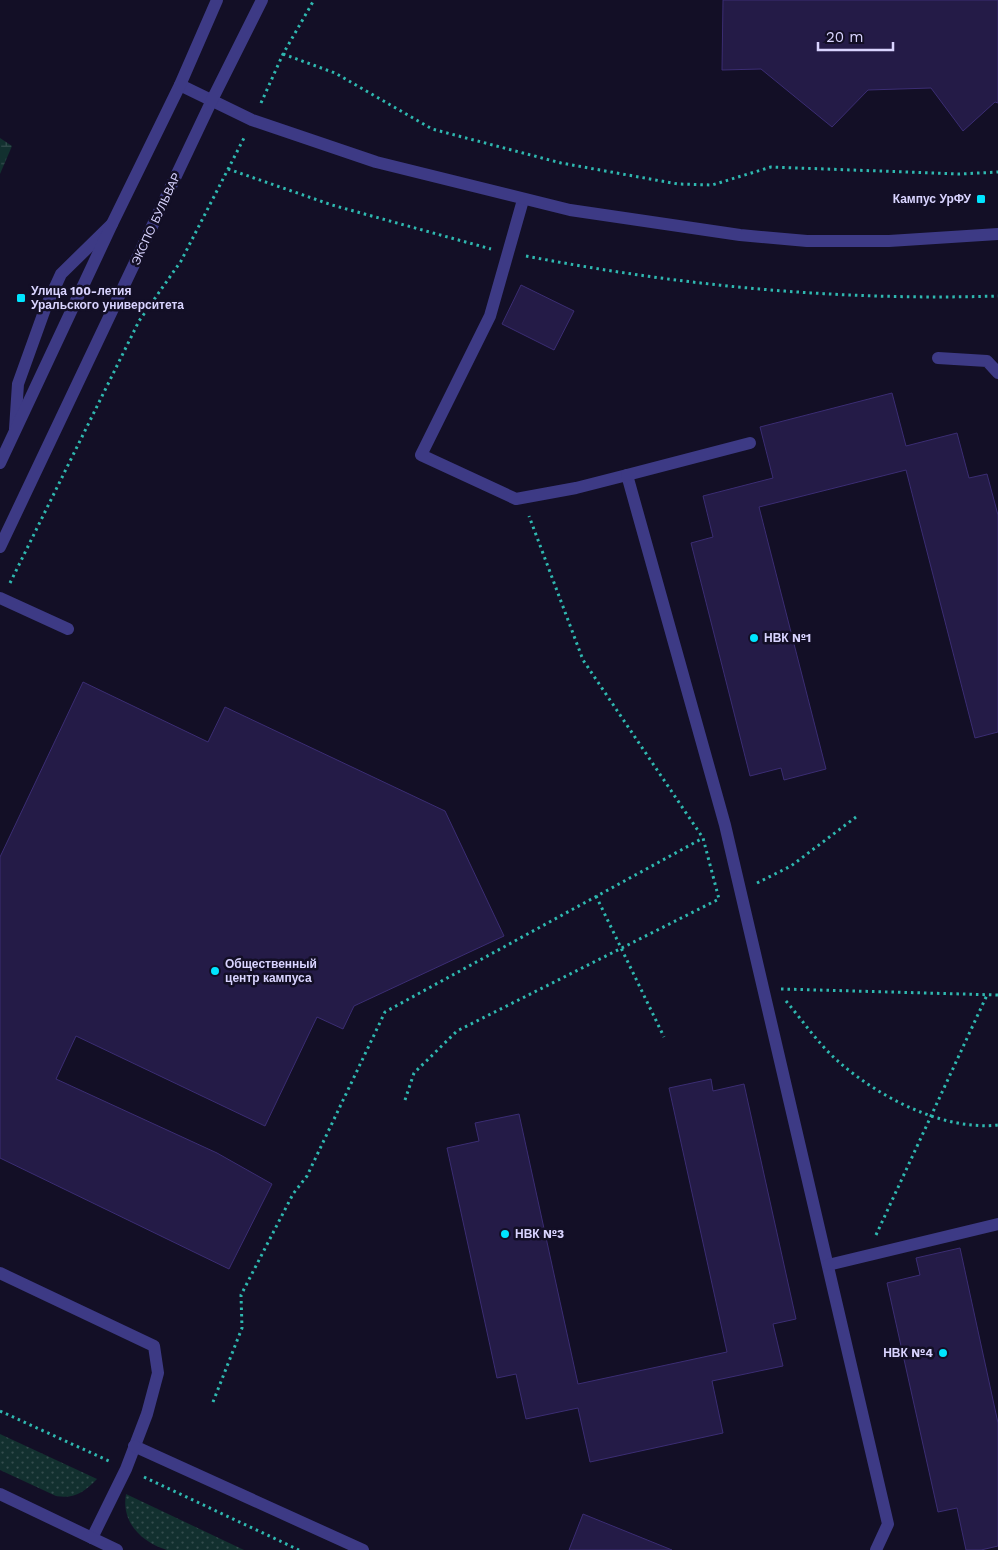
<svg xmlns="http://www.w3.org/2000/svg" width="998" height="1550" viewBox="0 0 998 1550" font-family="'Work Sans',sans-serif">
<style>
.grass{fill:url(#grass-dots)}
.wetland{fill:url(#wetland-marsh)}
.building{fill:#241b47;stroke:#3b2d73}
.lines{fill:none;stroke-linecap:round;stroke-linejoin:round}
.path{stroke:#2fb8b0;stroke-width:3;stroke-dasharray:2.5 4;stroke-linecap:butt}
.service{stroke:#3d3a85;stroke-width:12}
.minor{stroke:#3d3a85;stroke-width:12}
.tertiary{stroke:#3d3a85;stroke-width:12}
.poi-dot{fill:#00e5ff;stroke:#130f26;stroke-width:2}
.labels{text-anchor:middle;dominant-baseline:central;stroke-width:5;stroke-linejoin:round;paint-order:stroke}
.poi-label{font-size:12px;font-weight:bold;fill:#d9d4ff;stroke:#130f26;text-anchor:start}
.street-label{font-size:12px;fill:#d9d4ff;stroke:#130f26}
</style>
<defs>
<pattern id="grass-dots" width="8" height="8" patternUnits="userSpaceOnUse" patternTransform="scale(1.25)"><rect width="8" height="8" fill="#12302f"/><path d="M2 2h.1M6 6h.1" fill="none" stroke="#344d4e" stroke-width="1.8" stroke-linecap="round"/></pattern>
<pattern id="wetland-marsh" width="20" height="14" patternUnits="userSpaceOnUse" patternTransform="scale(1.25)"><rect width="20" height="14" fill="#12302f"/><path d="M1 5h8M5 5V1M11 12h8M15 12V8" fill="none" stroke="#344d4e"/></pattern>
</defs>
<rect width="100%" height="100%" fill="#130f26"/>
<g class="grass">
<path d="M0,1434L97,1479C84,1492 75,1499 56,1496L0,1470Z"/>
<path d="M126,1494L244,1550C227,1550 180,1550 167,1550C141,1542 121,1522 126,1494Z"/>
</g>
<path class="wetland" d="M0,138L12,146L0,174Z"/>
<g class="building">
<path d="M723,0H998V103L995,102L963,131L931,88L868,90L832,127L761,69L722,70Z"/>
<path d="M521,285L574,311L554,350L502,324Z"/>
<path d="M892,393L906,446L957,433L969,478L987,474L998,515V732L975,738L906,470L759,507L826,769L784,780L781,768L750,776L691,543L713,537L703,496L773,478L760,427Z"/>
<path d="M83,682L208,742L225,707L445,811L504,936L354,1006L343,1029L317,1017L265,1126L76,1036L56,1079L217,1153L272,1184L229,1269L0,1158V857Z"/>
<path d="M711,1079L713,1091L744,1084L796,1319L773,1324L783,1366L712,1381L723,1433L590,1462L578,1408L526,1419L516,1374L497,1378L447,1148L479,1141L475,1123L519,1114L578,1384L727,1352L669,1088Z"/>
<path d="M960,1248L998,1423V1546L981,1550H966L957,1508L938,1512L887,1283L920,1275L916,1258Z"/>
<path d="M583,1514L672,1550H569Z"/>
</g>
<g class="lines">
<g class="path">
<path d="M283,54L335,73L432,129L561,163L678,184L712,185L771,167L960,174L998,172"/>
<path d="M261,103L283,54L314,0"/>
<path d="M228,169L332,205L491,249"/>
<path d="M526,256C682,286 839,301 998,296"/>
<path d="M10,583L139,321L181,261L244,138"/>
<path d="M757,883L791,866L856,817"/>
<path d="M596,896L664,1037"/>
<path d="M781,989L998,995"/>
<path d="M786,1001C803,1021 819,1045 839,1062C879,1097 943,1131 998,1125"/>
<path d="M405,1100L414,1073L457,1031L719,899L703,838L583,660L529,516"/>
<path d="M876,1235L987,995"/>
<path d="M213,1402L242,1328L241,1295L293,1194L307,1176L385,1012L703,838"/>
<path d="M0,1411L109,1461"/>
<path d="M144,1477L299,1550"/>
</g>
<g class="service">
<path d="M523,200L490,316L421,455L516,499L576,488L627,475L725,825L888,1524L876,1550"/>
<path d="M938,358L987,361L998,373"/>
<path d="M15,429L18,384L45,309L61,274L112,224"/>
<path d="M627,475L750,443"/>
<path d="M0,598L68,629"/>
<path d="M828,1265L998,1224"/>
<path d="M0,1273L154,1346L158,1373L147,1414L126,1469L92,1538"/>
<path d="M134,1446L363,1550"/>
</g>
<g class="minor">
<path d="M180,85L252,120L376,162L570,210L740,235L807,241H889L998,234"/>
<path d="M0,1494L117,1550"/>
</g>
<g class="tertiary">
<path d="M0,463L112,224L180,85L217,0"/>
<path d="M0,547L212,100L262,0"/>
</g>
</g>
<g class="poi-dot">
<rect x="976" y="194" width="10" height="10" rx="2.5"/>
<rect x="16" y="293" width="10" height="10" rx="2.5"/>
<circle cx="754" cy="638" r="5"/>
<circle cx="215" cy="971" r="5"/>
<circle cx="505" cy="1234" r="5"/>
<circle cx="943" cy="1353" r="5"/>
</g>
<g class="labels">
<g class="poi-label">
<text x="971" y="199" text-anchor="end">Кампус УрФУ</text>
<text x="31" y="291">Улица 100-летия<tspan x="31" dy="14">Уральского университета</tspan></text>
<text x="764" y="638">НВК №1</text>
<text x="225" y="964">Общественный<tspan x="225" dy="14">центр кампуса</tspan></text>
<text x="515" y="1234">НВК №3</text>
<text x="933" y="1353" text-anchor="end">НВК №4</text>
</g>
<g class="street-label">
<text transform="translate(156 219) rotate(-65)">ЭКСПО БУЛЬВАР</text>
</g>
</g>
<path d="M818 42v8h75v-8" fill="none" stroke="#d9d4ff" stroke-width="2.5"/>
<text x="826" y="42" font-size="15" fill="#d9d4ff" stroke="#130f26" stroke-width="4" paint-order="stroke">20 m</text>
</svg>
